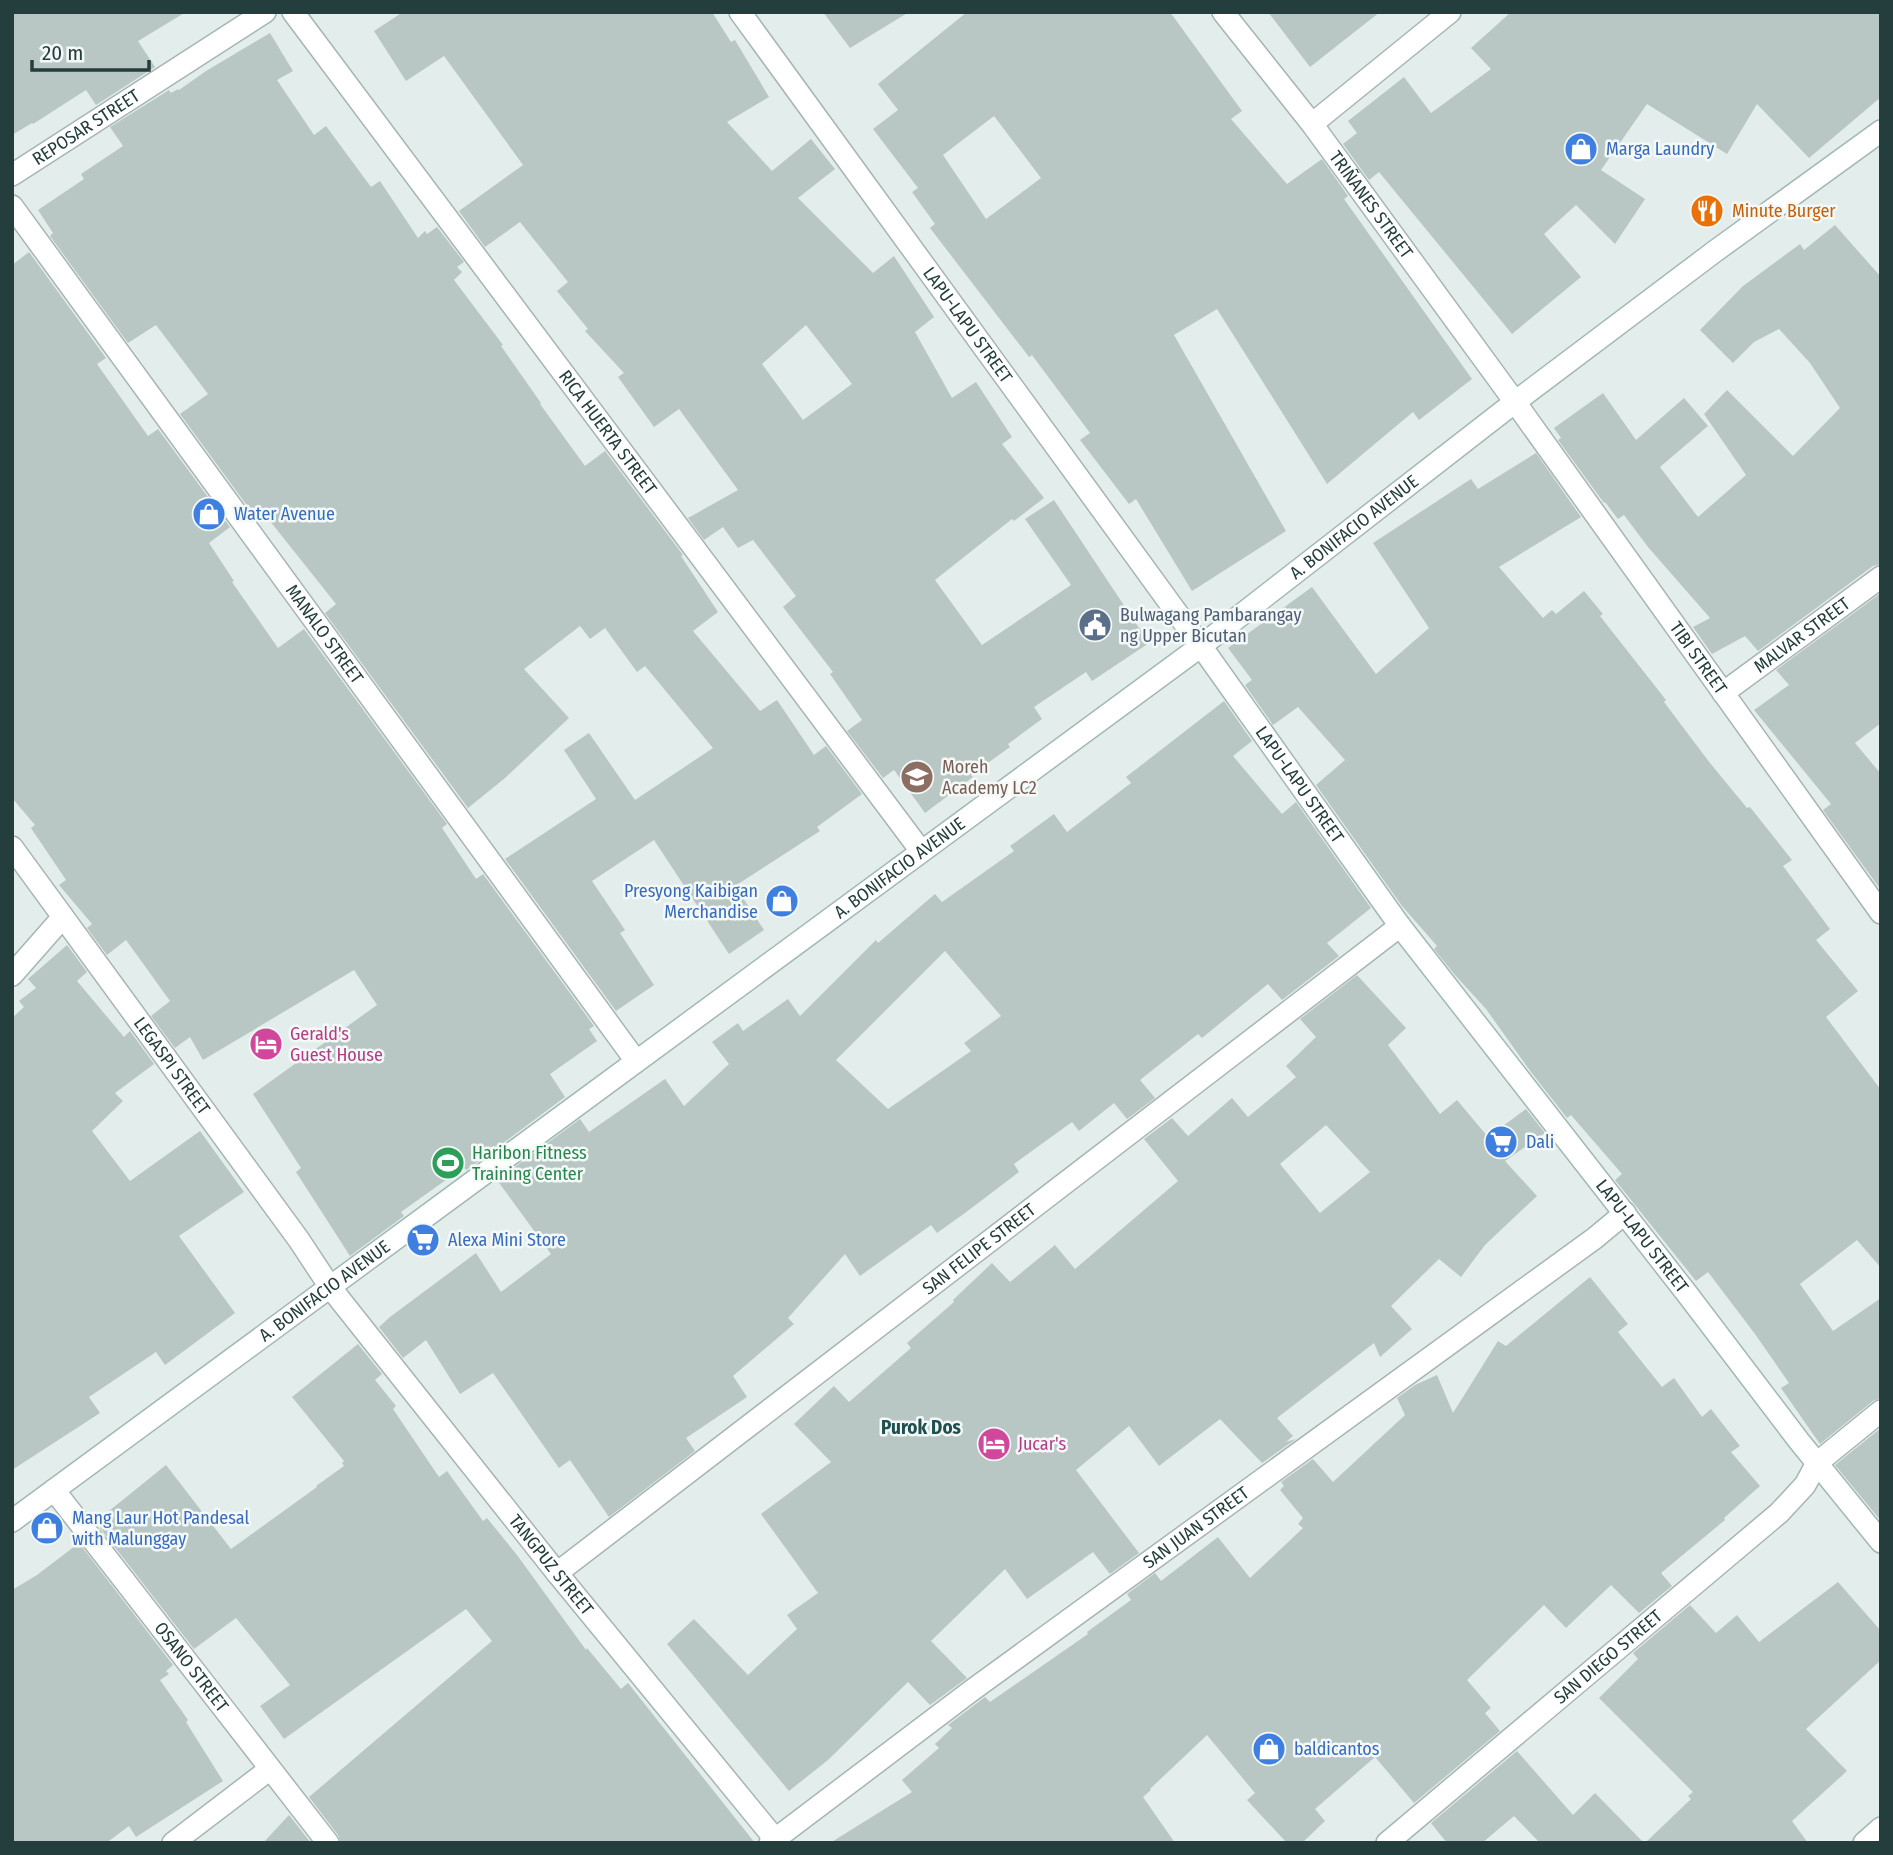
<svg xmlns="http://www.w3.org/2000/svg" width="1893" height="1855" viewBox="0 0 1893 1855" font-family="'Fira Sans Condensed',sans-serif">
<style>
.building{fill:#b9c7c4;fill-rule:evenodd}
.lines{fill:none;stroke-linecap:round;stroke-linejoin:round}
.street-casing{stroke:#a6b5b3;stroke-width:24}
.secondary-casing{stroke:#a2b8b5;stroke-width:24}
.street{stroke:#fff;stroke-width:21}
.secondary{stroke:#fff;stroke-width:21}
.labels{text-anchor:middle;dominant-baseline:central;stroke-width:5;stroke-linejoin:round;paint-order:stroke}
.street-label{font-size:18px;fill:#233e3d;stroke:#f4f9f8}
.shop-label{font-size:18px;fill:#366cbe;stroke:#f4f9f8;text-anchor:start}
.food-label{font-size:18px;fill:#c56008;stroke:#f4f9f8;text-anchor:start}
.service-label{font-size:18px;fill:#4e5e75;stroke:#f4f9f8;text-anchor:start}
.education-label{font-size:18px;fill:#785e54;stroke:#f4f9f8;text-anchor:start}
.hotel-label{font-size:18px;fill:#b23c85;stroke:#f4f9f8;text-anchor:start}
.leisure-label{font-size:18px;fill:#27864d;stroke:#f4f9f8;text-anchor:start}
.neighbourhood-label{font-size:19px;font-weight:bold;fill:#204f4f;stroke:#f4f9f8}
</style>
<rect width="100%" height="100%" fill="#e3edeb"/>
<g class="building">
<path d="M12,12H186L138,41L155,67L96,105L86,90L33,124L32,123L12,135Z"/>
<path d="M403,12H712L731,42L735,40L769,97L727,122L772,171L811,139L835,169L798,198L873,273L894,256L934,317L915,332L952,398L976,382L1012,437L1002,444L1044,498L1014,521L1012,519L935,580L982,645L1071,585L1025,519L1054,500L1149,643L1092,681L1086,672L1034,707L1042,719L1008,744L1010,747L971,775L973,777L925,813L894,770L883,778L847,731L862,720L830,674L833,672L783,607L796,596L753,540L738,548L723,527L704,540L688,518L738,490L679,409L654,427L618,377L624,373L585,331L588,329L557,291L568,282L520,222L485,247L459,211L523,165L444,56L406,81L374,31ZM806,325L852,384L803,420L762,364Z"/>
<path d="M823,12H909L850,48Z"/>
<path d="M967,12H1170L1242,111L1231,119L1287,184L1322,159L1348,196L1344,199L1472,379L1419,420L1413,412L1327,484L1217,309L1174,335L1286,531L1192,591L1136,499L1129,504L1080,440L1090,433L1032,355L1029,357L930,228L935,224L912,192L918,188L873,129L898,110L878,84ZM994,116L1041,178L986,219L943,155Z"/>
<path d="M1268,12H1380L1310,67Z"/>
<path d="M1511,12H1881V97L1809,158L1757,104L1727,154L1647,104L1601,170L1645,199L1615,244L1576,205L1544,234L1581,277L1512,334L1379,172L1369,180L1343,144L1357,133L1348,121L1404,77L1431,113L1491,69L1471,48Z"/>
<path d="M270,33L293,71L277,80L314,135L326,126L371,187L380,181L418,238L425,231L427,234L437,227L464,262L457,267L462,272L454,280L503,345L501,346L541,403L540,404L585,466L605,451L683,555L681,556L718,612L693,631L760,711L777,700L814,755L826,746L862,794L817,827L820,831L735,886L764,930L729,954L654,840L592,881L625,930L620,933L654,985L616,1011L505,859L596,799L564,750L589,733L635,800L713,748L645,666L637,672L605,628L590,639L580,626L524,669L569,718L505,778L468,808L325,613L336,604L258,506L251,511L180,414L208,394L156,325L128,343L50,236L53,233L38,210L84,179L81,174L123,146L110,127L169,90L171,93L178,89L179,90L206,71Z"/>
<path d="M1835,225L1881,277V564L1873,566L1758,651L1745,636L1712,654L1693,627L1710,618L1648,547L1624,515L1618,519L1605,502L1604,503L1558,440L1561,438L1554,428L1603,393L1636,440L1684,398L1708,426L1660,467L1698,517L1746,475L1704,414L1727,390L1793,456L1840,408L1810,363L1779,329L1754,342L1733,363L1700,330L1743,286L1800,244L1804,250Z"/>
<path d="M29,252L106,358L97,364L148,436L158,429L230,527L209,543L234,581L232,582L278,648L304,629L447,824L442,828L476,879L483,874L594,1026L589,1029L597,1041L550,1074L565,1097L482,1159L466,1170L464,1167L401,1212L404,1216L350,1256L296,1172L301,1168L253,1094L377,1005L354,970L203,1060L190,1037L175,1048L151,1016L170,1001L126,940L107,955L87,928L92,924L59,885L66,880L31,828L35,825L12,798V265Z"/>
<path d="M1536,453L1581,517L1499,567L1543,618L1552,610L1556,614L1584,591L1603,614L1600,616L1666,700L1664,702L1710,763L1747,808L1750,807L1792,860L1783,866L1830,929L1816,940L1858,991L1826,1017L1881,1090V1268L1857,1240L1800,1284L1833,1331L1881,1298V1398L1873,1401L1820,1444L1781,1388L1789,1383L1755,1334L1708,1272L1696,1281L1615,1180L1622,1174L1571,1115L1567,1118L1531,1072L1486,1009L1455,975L1434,949L1437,946L1402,906L1316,785L1345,760L1298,707L1273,725L1245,685L1252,680L1228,648L1312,587L1376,674L1429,628L1373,543L1471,479L1478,489Z"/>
<path d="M1881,593V723L1855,743L1881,774V890L1823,810L1831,804L1754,710L1789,685L1776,670Z"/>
<path d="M1224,701L1252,741L1233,756L1282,814L1296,802L1371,908L1327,943L1339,956L1282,1000L1268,984L1202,1038L1198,1034L1140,1080L1155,1098L1127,1119L1114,1103L1079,1131L1072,1122L1014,1164L1019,1172L965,1213L937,1233L931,1225L860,1276L845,1254L788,1318L794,1324L733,1376L747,1397L686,1438L695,1451L609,1517L570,1460L559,1468L493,1373L460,1394L426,1340L403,1358L379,1327L390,1317L476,1253L501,1292L551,1254L497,1180L580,1119L589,1132L665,1079L684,1106L729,1064L712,1042L738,1023L743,1031L788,999L800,1016L876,940L878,943L935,894L942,902L1014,851L1010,846L1054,814L1067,832L1131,783L1126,777ZM945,951L1001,1016L964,1043L971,1051L888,1109L836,1060Z"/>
<path d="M67,945L87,972L77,981L124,1037L130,1031L154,1064L115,1093L123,1101L92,1131L130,1181L200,1131L244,1192L179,1236L235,1313L165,1365L156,1352L89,1397L100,1413L12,1470V1018L24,1007L19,1001L36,988L28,979Z"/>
<path d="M1357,975L1406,1028L1388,1045L1440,1114L1457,1100L1488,1137L1526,1109L1545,1133L1505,1161L1537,1196L1485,1245L1461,1277L1439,1259L1391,1306L1412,1329L1380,1357L1374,1343L1277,1418L1293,1436L1286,1442L1296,1439L1262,1463L1220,1419L1159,1466L1129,1426L1076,1470L1139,1553L1110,1574L1093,1552L1027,1599L1005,1569L931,1641L967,1678L930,1705L908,1682L828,1760L789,1791L667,1644L694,1619L748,1675L797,1629L787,1615L818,1593L761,1514L831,1462L794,1424L834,1386L849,1402L911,1348L907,1343L954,1302L953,1300L992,1263L1010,1282L1055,1245L1075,1269L1178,1181L1144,1139L1172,1118L1188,1136L1232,1098L1248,1117L1296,1077L1286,1066L1316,1037L1300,1019ZM1326,1125L1370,1172L1320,1213L1280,1164Z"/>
<path d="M1590,1277L1628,1324L1618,1332L1662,1387L1674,1378L1702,1417L1711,1409L1740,1446L1731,1452L1760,1486L1724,1518L1725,1520L1661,1573L1672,1586L1639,1613L1611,1585L1566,1628L1544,1605L1467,1680L1491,1708L1485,1713L1500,1731L1414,1803L1375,1757L1315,1809L1325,1821L1302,1843H1287L1247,1800L1255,1793L1207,1735L1150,1789L1151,1790L1143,1797L1175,1843H830L912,1792L902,1780L939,1748L935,1744L952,1728L948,1725L985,1697L990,1702L1088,1634L1087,1632L1131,1600L1127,1594L1155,1573L1161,1581L1218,1537L1250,1578L1303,1528L1298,1524L1303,1518L1280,1490L1284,1486L1281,1482L1313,1459L1333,1482L1405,1415L1397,1398L1415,1385L1437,1375L1453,1413L1498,1341L1506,1346Z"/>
<path d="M358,1344L382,1374L375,1380L396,1406L393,1409L439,1477L447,1471L483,1521L487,1518L517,1555L586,1650L587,1648L621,1689L628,1683L755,1843H341L338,1835L309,1797L492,1641L466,1609L284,1739L260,1706L290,1685L236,1618L194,1649L100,1528L114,1517L109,1511L166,1465L231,1549L317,1487L316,1486L344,1466L342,1463L344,1461L292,1397Z"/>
<path d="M1881,1428V1521L1835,1465Z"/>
<path d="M79,1543L173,1665L166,1671L169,1674L160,1680L188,1720L186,1722L223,1781L136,1837L129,1826L106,1843H12V1590L37,1575Z"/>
<path d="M1838,1582L1881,1631V1660L1806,1729L1847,1771L1792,1821L1808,1843H1645L1691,1799L1688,1796L1693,1792L1599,1698L1638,1659L1633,1653L1690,1605L1716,1633L1737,1615L1759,1642Z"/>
<path d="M1517,1751L1573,1815L1595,1793L1644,1843H1540L1514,1816L1482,1843H1447L1431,1823Z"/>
<path d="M289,1815L311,1843H263Z"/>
</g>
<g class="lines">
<defs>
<g id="street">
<path id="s1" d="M293,12L921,851"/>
<path id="s2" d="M740,12L1201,646"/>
<path id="s3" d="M1223,12L1312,124L1515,402L1881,913"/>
<path d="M1312,124L1450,12"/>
<path id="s4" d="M12,175L265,12"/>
<path id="s5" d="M12,206L636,1061"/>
<path id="s6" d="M1723,693L1881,577"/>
<path id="s7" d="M12,847L299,1240L330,1287L557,1573L775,1839"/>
<path d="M12,975L63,917"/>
<path id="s8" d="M54,1490L328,1843"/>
<path id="s9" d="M557,1573L1400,926"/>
<path d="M173,1843L270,1769"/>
<path id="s10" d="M770,1843L971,1691L1595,1238L1625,1213"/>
<path id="s11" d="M1387,1843L1779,1513L1805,1485L1817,1463L1881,1411"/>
</g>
<g id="secondary">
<path id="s12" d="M1201,646L1400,926L1688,1295L1799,1441L1881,1542"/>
<path id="s13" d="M12,1521L1201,646L1515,402L1714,252L1881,131"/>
<path d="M1864,1843L1881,1828"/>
</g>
</defs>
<use href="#street" class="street-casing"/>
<use href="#secondary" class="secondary-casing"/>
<use href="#street" class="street"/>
<use href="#secondary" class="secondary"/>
</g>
<defs>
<symbol id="shop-disc" viewBox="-11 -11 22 22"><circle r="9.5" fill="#3f7fe0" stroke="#f4f9f8"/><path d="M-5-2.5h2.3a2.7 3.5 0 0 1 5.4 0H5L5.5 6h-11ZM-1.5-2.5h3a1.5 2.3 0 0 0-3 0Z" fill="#fff"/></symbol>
<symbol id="restaurant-disc" viewBox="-11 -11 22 22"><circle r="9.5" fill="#e8710a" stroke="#f4f9f8"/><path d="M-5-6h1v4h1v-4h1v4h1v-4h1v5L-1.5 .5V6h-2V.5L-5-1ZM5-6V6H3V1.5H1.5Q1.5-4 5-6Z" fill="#fff"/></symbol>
<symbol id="civic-disc" viewBox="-11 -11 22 22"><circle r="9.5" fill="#5c6f8a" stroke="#f4f9f8"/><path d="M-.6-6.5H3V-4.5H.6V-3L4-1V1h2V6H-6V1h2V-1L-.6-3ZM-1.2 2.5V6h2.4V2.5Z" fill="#fff"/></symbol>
<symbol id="school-disc" viewBox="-11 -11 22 22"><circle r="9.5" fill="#8d6e63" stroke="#f4f9f8"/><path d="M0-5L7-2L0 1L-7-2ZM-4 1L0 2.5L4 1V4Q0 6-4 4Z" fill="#fff"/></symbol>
<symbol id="hotel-disc" viewBox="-11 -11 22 22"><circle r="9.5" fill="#d1479c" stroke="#f4f9f8"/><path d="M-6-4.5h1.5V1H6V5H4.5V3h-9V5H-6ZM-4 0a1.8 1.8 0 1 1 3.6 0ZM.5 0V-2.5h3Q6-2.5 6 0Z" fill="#fff"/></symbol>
<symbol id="supermarket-disc" viewBox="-11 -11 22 22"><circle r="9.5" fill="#3f7fe0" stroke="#f4f9f8"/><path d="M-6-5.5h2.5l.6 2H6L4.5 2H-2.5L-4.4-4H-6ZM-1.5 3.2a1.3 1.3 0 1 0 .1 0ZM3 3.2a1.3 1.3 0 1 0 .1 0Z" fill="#fff"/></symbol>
<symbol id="stadium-disc" viewBox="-11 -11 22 22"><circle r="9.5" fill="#2e9e5b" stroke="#f4f9f8"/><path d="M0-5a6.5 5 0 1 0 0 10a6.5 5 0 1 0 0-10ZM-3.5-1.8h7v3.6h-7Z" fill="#fff"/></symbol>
</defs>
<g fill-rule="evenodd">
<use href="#shop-disc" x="1562" y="130" width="38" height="38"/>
<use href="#restaurant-disc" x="1688" y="192" width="38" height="38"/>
<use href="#shop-disc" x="190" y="495" width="38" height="38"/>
<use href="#civic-disc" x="1076" y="606" width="38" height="38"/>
<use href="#school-disc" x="898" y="758" width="38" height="38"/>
<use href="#shop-disc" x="763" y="882" width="38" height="38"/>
<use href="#hotel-disc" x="247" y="1025" width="38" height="38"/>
<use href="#supermarket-disc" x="1482" y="1123" width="38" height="38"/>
<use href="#stadium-disc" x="429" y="1144" width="38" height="38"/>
<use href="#supermarket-disc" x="404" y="1221" width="38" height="38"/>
<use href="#hotel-disc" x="975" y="1425" width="38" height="38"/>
<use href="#shop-disc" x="28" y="1509" width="38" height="38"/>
<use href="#shop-disc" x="1250" y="1730" width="38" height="38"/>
</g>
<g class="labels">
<g class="street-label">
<text stroke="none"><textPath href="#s4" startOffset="88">REPOSAR STREET</textPath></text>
<text stroke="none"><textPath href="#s3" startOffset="243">TRIÑANES STREET</textPath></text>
<text stroke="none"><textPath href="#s2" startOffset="387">LAPU-LAPU STREET</textPath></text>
<text stroke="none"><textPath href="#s1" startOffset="525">RICA HUERTA STREET</textPath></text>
<text stroke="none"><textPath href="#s13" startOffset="1670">A. BONIFACIO AVENUE</textPath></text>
<text stroke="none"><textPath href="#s5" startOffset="530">MANALO STREET</textPath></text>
<text stroke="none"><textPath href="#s6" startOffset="98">MALVAR STREET</textPath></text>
<text stroke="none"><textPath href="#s3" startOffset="802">TIBI STREET</textPath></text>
<text stroke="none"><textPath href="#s12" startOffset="170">LAPU-LAPU STREET</textPath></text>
<text stroke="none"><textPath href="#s13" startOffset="1102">A. BONIFACIO AVENUE</textPath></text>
<text stroke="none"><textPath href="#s7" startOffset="271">LEGASPI STREET</textPath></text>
<text stroke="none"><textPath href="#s12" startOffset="737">LAPU-LAPU STREET</textPath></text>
<text stroke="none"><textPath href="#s9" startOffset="532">SAN FELIPE STREET</textPath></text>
<text stroke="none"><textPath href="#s13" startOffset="388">A. BONIFACIO AVENUE</textPath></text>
<text stroke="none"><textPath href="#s10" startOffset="530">SAN JUAN STREET</textPath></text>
<text stroke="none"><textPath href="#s7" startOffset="898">TANGPUZ STREET</textPath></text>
<text stroke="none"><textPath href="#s11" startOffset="289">SAN DIEGO STREET</textPath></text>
<text stroke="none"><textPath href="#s8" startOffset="224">OSANO STREET</textPath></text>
</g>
<g class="shop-label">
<text x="1606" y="149">Marga Laundry</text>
<text x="234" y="514">Water Avenue</text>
<text x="758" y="891" text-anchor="end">Presyong Kaibigan<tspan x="758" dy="21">Merchandise</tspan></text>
<text x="1526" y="1142">Dali</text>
<text x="448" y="1240">Alexa Mini Store</text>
<text x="72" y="1518">Mang Laur Hot Pandesal<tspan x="72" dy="21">with Malunggay</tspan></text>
<text x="1294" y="1749">baldicantos</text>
</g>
<g class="food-label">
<text x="1732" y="211">Minute Burger</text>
</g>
<g class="service-label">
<text x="1120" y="615">Bulwagang Pambarangay<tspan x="1120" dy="21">ng Upper Bicutan</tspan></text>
</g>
<g class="education-label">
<text x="942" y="767">Moreh<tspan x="942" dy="21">Academy LC2</tspan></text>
</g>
<g class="hotel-label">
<text x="290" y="1034">Gerald's<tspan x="290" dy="21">Guest House</tspan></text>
<text x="1018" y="1444">Jucar's</text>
</g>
<g class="leisure-label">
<text x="472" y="1153">Haribon Fitness<tspan x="472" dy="21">Training Center</tspan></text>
</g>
<g class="neighbourhood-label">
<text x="921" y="1427">Purok Dos</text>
</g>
</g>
<rect width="1893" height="1855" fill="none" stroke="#233e3d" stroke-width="28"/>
<path d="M32 60v10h117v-10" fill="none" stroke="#233e3d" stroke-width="3.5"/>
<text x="42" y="60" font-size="21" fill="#233e3d" stroke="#f4f9f8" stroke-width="5" paint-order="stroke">20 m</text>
</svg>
